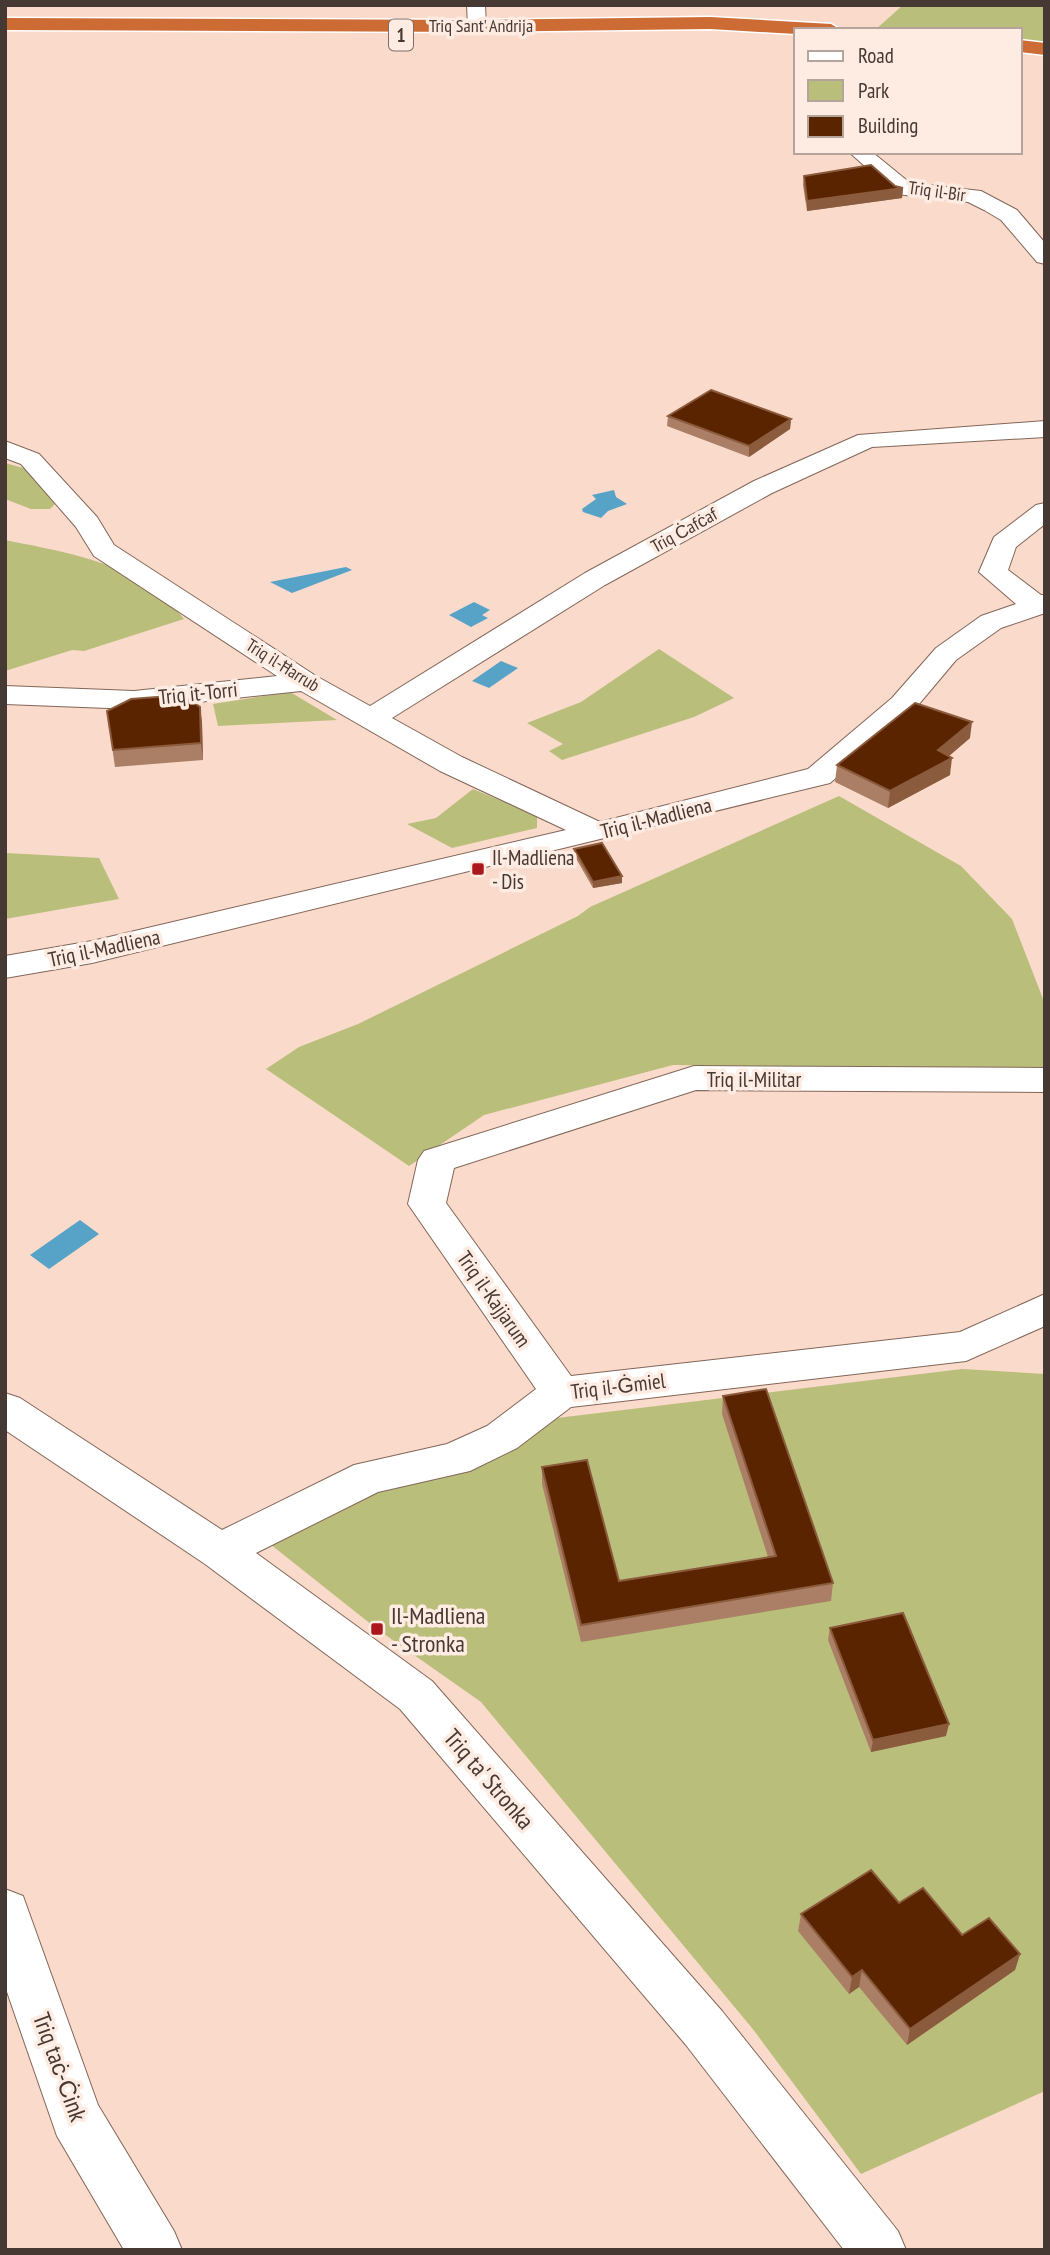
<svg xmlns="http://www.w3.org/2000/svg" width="1050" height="2255" viewBox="0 0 1050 2255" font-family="'PT Sans Narrow',sans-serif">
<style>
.green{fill:#b9bf7b}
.water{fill:#57a2c7}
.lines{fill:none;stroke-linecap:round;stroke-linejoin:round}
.street-casing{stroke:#826658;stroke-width:2}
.highway-casing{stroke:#fff;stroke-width:3}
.street{fill:#fff;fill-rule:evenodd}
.highway{fill:#cc6b33;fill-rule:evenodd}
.wall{fill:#aa7f66}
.shaded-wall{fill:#8b5b3d}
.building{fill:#5b2400;stroke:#8b5b3d;stroke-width:2}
.poi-dot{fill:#aa171d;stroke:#feebe1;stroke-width:2.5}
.labels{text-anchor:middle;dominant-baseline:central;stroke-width:7;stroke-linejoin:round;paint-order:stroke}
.far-street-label{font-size:18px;fill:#463933;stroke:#feebe1}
.shield{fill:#feebe1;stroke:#7d6e67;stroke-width:2}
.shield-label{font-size:19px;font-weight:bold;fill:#463933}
.street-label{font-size:21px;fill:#463933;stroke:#feebe1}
.poi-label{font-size:21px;fill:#463933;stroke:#feebe1;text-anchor:start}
.near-poi-label{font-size:24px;fill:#463933;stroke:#feebe1;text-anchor:start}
.near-street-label{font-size:24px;fill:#463933;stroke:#feebe1}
</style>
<rect width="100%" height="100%" fill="#fadacb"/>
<g class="green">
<path d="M903,5H1045V45L1020,43V30H875Z"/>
<path d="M5,463L27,469L55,504L50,509H31L5,499Z"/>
<path d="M5,540C69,553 144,564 184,619L84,651L72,650L5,671Z"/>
<path d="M659,649L734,698L694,717L562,760L549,751L563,744L527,723L581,702Z"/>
<path d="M290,692L337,720L218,726L213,704Z"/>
<path d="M473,789L537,816V828L452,848L407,824L436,818Z"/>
<path d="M839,796L961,866L1012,919L1045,1004V1069L673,1065L484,1115L409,1166L266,1069L299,1047L358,1024L578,916L590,907Z"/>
<path d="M6,853L99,858L119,899L5,919Z"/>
<path d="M962,1369L1045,1374V2091L861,2174L752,2028L481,1702L377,1629L270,1544L368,1494L481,1464L557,1418Z"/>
</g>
<g class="water">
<path d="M614,490L616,497L627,504L608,511L601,518L583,512L582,509L596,499L592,495Z"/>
<path d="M346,567L352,570L292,593L270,582Z"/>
<path d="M474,602L490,610L482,615L488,618L471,627L449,615Z"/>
<path d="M501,661L518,668L489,688L472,681Z"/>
<path d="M80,1220L99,1234L49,1269L30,1255Z"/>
</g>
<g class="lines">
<defs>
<g id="street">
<path d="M467,5H485L486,26L484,30L477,32L468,26Z"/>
<path d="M849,152H872L910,183L981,191L1017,210L1045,243V264L1037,262L1001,220L984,210L968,202L896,194Z"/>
<path d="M1045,421V437L872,447L772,493L605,585L392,718L462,757L600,822L808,769L892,698L936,648L981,616L1016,604L979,572L994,537L1036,505L1045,503V524L1016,547L1008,570L1041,595H1045V613L1001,628L956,660L914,710L830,783L92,963L5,978V956L92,941L566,830L440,771L301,691L134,709L5,704V686L134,691L277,676L94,556L76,527L21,464L5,458V441L39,454L97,517L114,545L316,676L370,706L585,573L754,481L858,435Z"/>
<path d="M694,1066L1045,1068V1092L696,1090L454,1168L446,1203L571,1376L960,1332L1045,1294V1326L966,1361L571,1407L517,1448L470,1471L378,1492L256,1553L432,1681L722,2011L898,2231L906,2250H844L686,2045L400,1709L205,1564L5,1430V1393L20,1398L222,1530L354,1465L447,1444L487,1426L536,1389L408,1204L418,1160L424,1151Z"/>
<path d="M5,1889L23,1896L98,2105L174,2231L182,2250H124L57,2136L5,1986Z"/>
</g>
<g id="highway">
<path d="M710,17L831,24L841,30H796V34L710,29L477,32L5,30V18L477,20Z"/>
<path d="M1020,40L1045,43V55L1020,52Z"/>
</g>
</defs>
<use href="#street" class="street-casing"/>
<use href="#highway" class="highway-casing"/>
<use href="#street" class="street"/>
<use href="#highway" class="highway"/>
</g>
<g class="wall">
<path d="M804,176L903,188L902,198L807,211L803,185Z"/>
<path d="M668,416L791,419L790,429L749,457L667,426Z"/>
<path d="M200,707L202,723L203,760L115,767L107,711Z"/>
<path d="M970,738L949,756L950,775L888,808L835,782L837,765Z"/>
<path d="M574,849L622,876V883L593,888L574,855Z"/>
<path d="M723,1396L833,1583L831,1601L581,1642L542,1484V1467L619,1581L768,1557L722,1414Z"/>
<path d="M830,1628L946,1736L871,1752L828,1640Z"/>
<path d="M899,1903L962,1935L1020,1954L1015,1970L907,2045L859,1987L849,1994L798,1931L801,1914Z"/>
</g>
<g class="shaded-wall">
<path d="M903,188L902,198L807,211V201Z"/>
<path d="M791,419L790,429L749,457V446Z"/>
<path d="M200,707L202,723L203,760L201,743Z"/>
<path d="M972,722L970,738L936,767L938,750Z"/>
<path d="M952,758L950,775L888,808L890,791Z"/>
<path d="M622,876V883L593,888V882Z"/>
<path d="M949,1724L946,1736L871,1752L873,1740Z"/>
<path d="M1020,1954L1015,1970L907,2045L910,2029Z"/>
<path d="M862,1970L859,1987L849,1994L852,1977Z"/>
</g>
<g class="building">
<path d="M871,165L895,186L903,188L807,201L804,176Z"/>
<path d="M711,390L791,419L749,446L668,416Z"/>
<path d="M183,695L200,707L201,743L113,750L107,711L131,699Z"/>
<path d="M915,703L972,722L938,750L952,758L890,791L837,765Z"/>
<path d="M602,843L622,876L593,882L574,849Z"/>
<path d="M766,1389L833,1583L581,1625L542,1467L587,1460L619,1581L776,1556L723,1396Z"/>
<path d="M903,1613L949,1724L873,1740L830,1628Z"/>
<path d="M871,1870L899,1903L923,1888L962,1935L989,1918L1020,1954L910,2029L862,1970L852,1977L801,1914Z"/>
</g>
<g class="poi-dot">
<rect x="471" y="862" width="14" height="14" rx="3.5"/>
<rect x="370" y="1622" width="14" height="14" rx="3.5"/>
</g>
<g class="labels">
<g class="far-street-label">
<text x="481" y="25">Triq Sant' Andrija</text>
<text transform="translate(937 191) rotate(8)">Triq il-Bir</text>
<text transform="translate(684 530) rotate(-29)">Triq Ċafċaf</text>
<text transform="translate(283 665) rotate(32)">Triq il-Ħarrub</text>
</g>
<rect class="shield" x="389" y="19.5" width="24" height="31" rx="5"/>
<g class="shield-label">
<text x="401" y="35">1</text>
</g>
<g class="street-label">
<text transform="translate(198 693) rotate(-6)">Triq it-Torri</text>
<text transform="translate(656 818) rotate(-14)">Triq il-Madliena</text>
<text transform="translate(104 948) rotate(-12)">Triq il-Madliena</text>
<text x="754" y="1079">Triq il-Militar</text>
<text transform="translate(494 1299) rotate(55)">Triq il-Kajjarum</text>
<text transform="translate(618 1386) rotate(-7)">Triq il-Ġmiel</text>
</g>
<g class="poi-label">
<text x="492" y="857">Il-Madliena<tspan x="492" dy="24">- Dis</tspan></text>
</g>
<g class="near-poi-label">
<text x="391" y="1615">Il-Madliena<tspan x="391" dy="28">- Stronka</tspan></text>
</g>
<g class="near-street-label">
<text transform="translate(489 1779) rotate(49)">Triq ta' Stronka</text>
<text transform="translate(60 2067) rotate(70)">Triq taċ-Ċink</text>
</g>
</g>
<rect width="1050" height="2255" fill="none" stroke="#463933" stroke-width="14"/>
<rect x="794" y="28" width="228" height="126" fill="#feebe1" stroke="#b4a49b" stroke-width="2"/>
<rect x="808" y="51" width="35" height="10" fill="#ffffff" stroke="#b4a49b" stroke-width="2"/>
<text x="858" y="63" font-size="21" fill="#463933">Road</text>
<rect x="808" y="80" width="35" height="21" fill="#b9bf7b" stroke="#b4a49b" stroke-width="2"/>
<text x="858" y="98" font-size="21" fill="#463933">Park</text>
<rect x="808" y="116" width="35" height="21" fill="#5b2400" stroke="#b4a49b" stroke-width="2"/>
<text x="858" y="133" font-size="21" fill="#463933">Building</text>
</svg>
